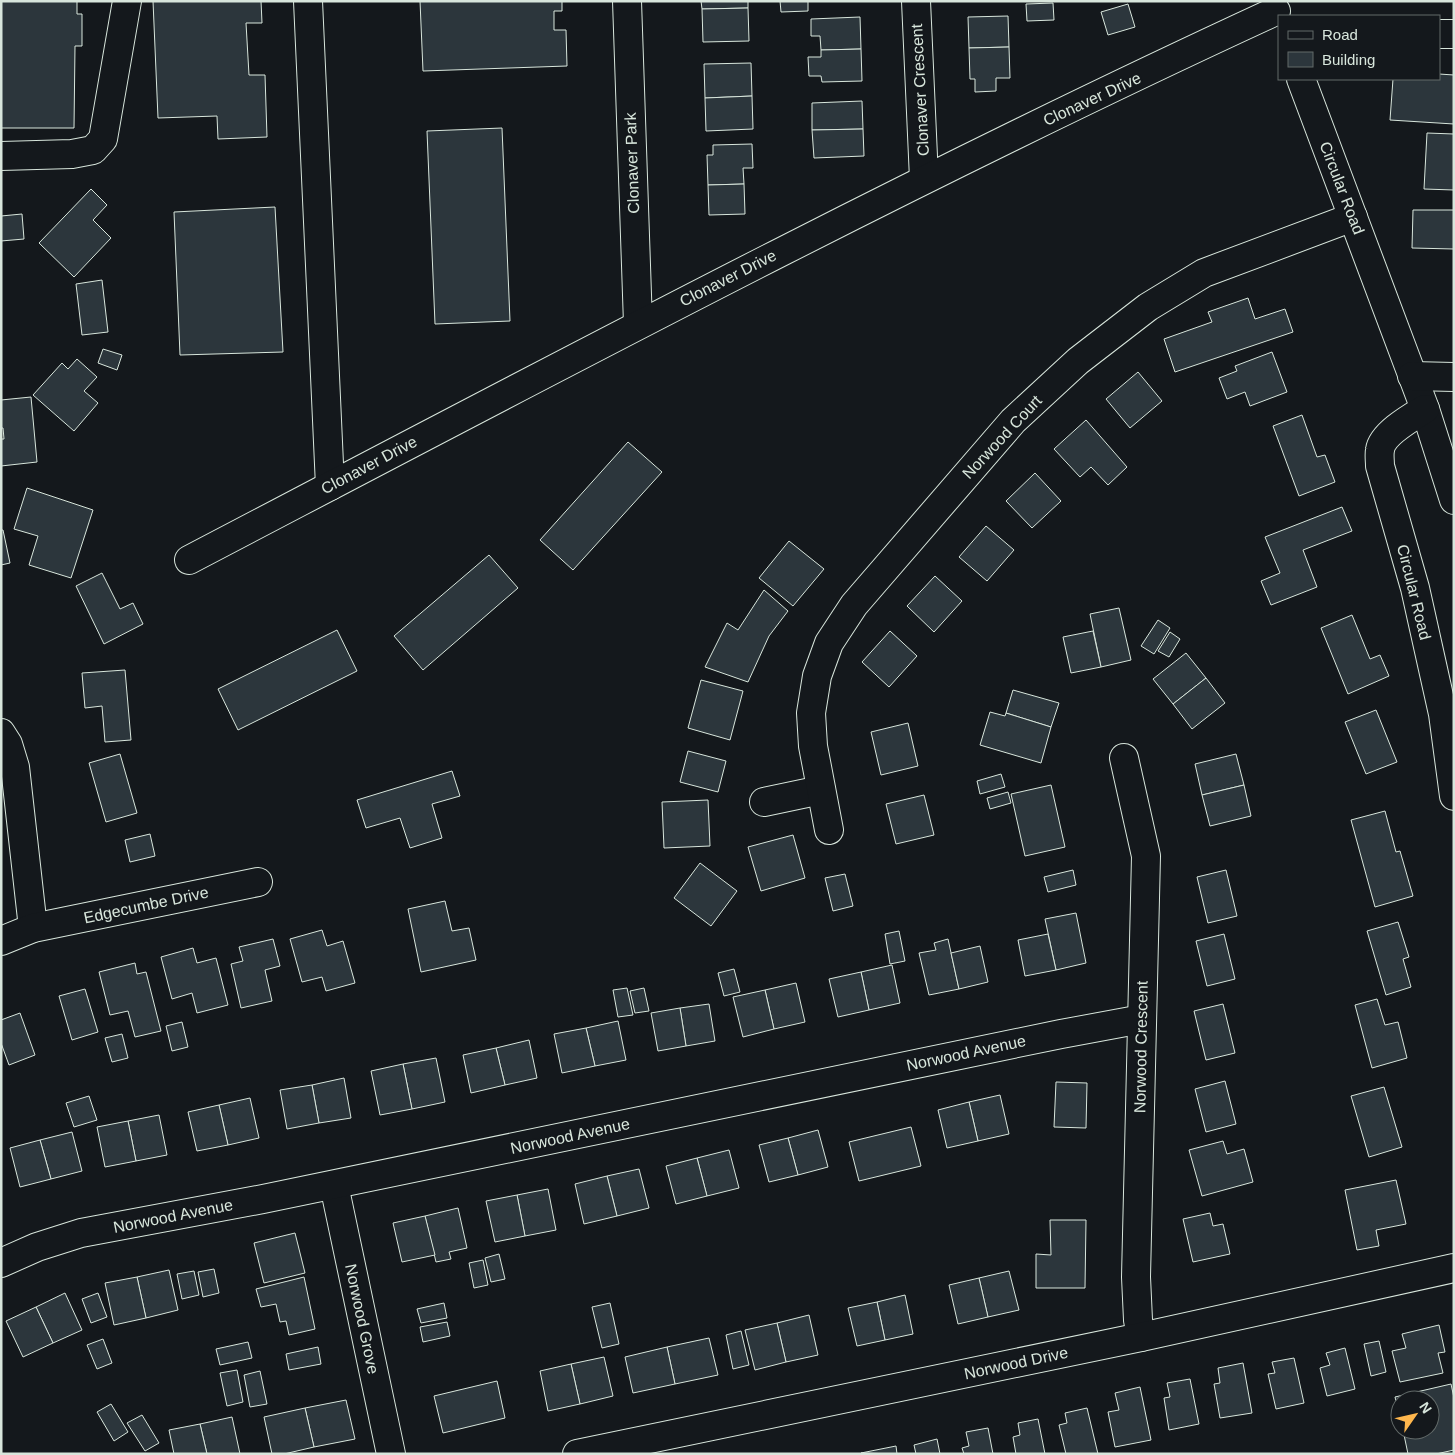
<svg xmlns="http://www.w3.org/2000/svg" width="1455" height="1455" viewBox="0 0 1455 1455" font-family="Arial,sans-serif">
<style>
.building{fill:#2c363c;stroke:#d8e6dc}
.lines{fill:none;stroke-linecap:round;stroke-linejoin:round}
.minor-casing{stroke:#d8e6dc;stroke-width:30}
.minor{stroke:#14181c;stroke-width:28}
.labels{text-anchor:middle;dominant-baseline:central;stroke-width:4;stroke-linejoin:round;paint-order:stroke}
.street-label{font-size:16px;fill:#d8e6dc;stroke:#14181c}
</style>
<rect width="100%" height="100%" fill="#14181c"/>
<g class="building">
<path d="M1,1H77V14H82V46H75L74,128H1Z"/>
<path d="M153,1H261L262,23H246L249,75H265L267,137L218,139L217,116L158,118Z"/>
<path d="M420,1H562V11H554V30H566L567,66L423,71Z"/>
<path d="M701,1H748V8L702,9Z"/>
<path d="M780,1H808V11L781,12Z"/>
<path d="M1053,3L1054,20L1027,21L1026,4Z"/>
<path d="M1128,4L1135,27L1108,35L1101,12Z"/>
<path d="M748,8L749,41L703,42L702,9Z"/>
<path d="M1008,16L1009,47L969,48L968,17Z"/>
<path d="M860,17L861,49L821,50L820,36H811V19Z"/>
<path d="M1009,47L1010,78H996V91L975,92V79H970L969,48Z"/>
<path d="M861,49L862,81L822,82L821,76H809L808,57H821V50Z"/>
<path d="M751,63L752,96L705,98L704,64Z"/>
<path d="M1439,74L1454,75V124L1390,120L1393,79H1439Z"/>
<path d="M752,96L753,129L706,131L705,98Z"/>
<path d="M862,101L863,129L812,130V103Z"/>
<path d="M502,128L510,321L435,324L427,131Z"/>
<path d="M863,129L864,156L814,158L812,130Z"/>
<path d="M1427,133L1454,134V190L1424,189Z"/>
<path d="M752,144L753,168H743L744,184L708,185L707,155H713V145Z"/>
<path d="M744,184L745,214L709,215L708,185Z"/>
<path d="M91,189L107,205L93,220L111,238L74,277L39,243Z"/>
<path d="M275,207L283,352L180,355L174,212Z"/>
<path d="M1413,210H1454V249L1412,248Z"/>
<path d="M22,214L24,239L1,241V216Z"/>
<path d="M102,280L108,332L82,335L76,284Z"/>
<path d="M1248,298L1255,319L1285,309L1293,332L1175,372L1164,339L1212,322L1208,312Z"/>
<path d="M103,349L122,355L117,370L98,363Z"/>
<path d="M1272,352L1287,392L1250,406L1245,392L1227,399L1219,378L1237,371L1235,366Z"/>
<path d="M77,359L97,377L84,391L98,403L74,431L33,395L62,363L68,369Z"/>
<path d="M1138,372L1162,401L1130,428L1106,399Z"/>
<path d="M31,397L37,462L1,466V439H4L3,428H1V400Z"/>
<path d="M1302,415L1317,457L1325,455L1335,482L1299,496L1273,426Z"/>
<path d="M1086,420L1127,467L1108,485L1091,467L1080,477L1054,449Z"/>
<path d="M628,442L662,472L573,570L540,540Z"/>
<path d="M1035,473L1061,501L1032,528L1006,501Z"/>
<path d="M27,488L93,510L71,578L29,565L38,536L14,529Z"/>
<path d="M1342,507L1352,531L1303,550L1317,587L1271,605L1261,581L1280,573L1265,537Z"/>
<path d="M986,526L1014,550L987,581L959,557Z"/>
<path d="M1,530H3L10,563L1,565Z"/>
<path d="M789,541L824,569L793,606L759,578Z"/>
<path d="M489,555L518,588L423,670L394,636Z"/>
<path d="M102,573L120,609L133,603L143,624L104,644L76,586Z"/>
<path d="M935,576L962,601L934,632L907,606Z"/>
<path d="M764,590L788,611L769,636L748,682L705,667L727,623L738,630Z"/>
<path d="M1119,608L1131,660L1101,667L1090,614Z"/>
<path d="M1352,615L1370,659L1380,655L1389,676L1348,694L1321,628Z"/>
<path d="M1158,620L1170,628L1154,654L1141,646Z"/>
<path d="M337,630L357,671L238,730L218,689Z"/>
<path d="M890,631L917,656L889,687L862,662Z"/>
<path d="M1093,631L1101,667L1071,673L1063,637Z"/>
<path d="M1170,632L1180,639L1169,657L1158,651Z"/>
<path d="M1186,653L1206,678L1173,704L1153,679Z"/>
<path d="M125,670L131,740L105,742L102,706L85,708L82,673Z"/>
<path d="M1206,678L1225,703L1192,729L1173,704Z"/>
<path d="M701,680L743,691L730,740L688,728Z"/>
<path d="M1013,690L1059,703L1051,727L1006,713Z"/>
<path d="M1376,710L1397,762L1366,774L1345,722Z"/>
<path d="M990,712L1005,716L1006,713L1051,727L1041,763L980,745Z"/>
<path d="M908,723L918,766L881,775L871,732Z"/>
<path d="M688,751L726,761L718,792L680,782Z"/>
<path d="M120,754L137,813L106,822L89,763Z"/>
<path d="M1236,754L1244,785L1202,795L1195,764Z"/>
<path d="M452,771L460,796L432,804L442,838L410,848L400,818L366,828L357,800Z"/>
<path d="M1001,774L1005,787L980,794L977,781Z"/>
<path d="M1051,785L1065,847L1025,856L1011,794Z"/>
<path d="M1244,785L1251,816L1210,826L1202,795Z"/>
<path d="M1008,792L1011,803L990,809L987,798Z"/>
<path d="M924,795L934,835L896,844L886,804Z"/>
<path d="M708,800L710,846L664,848L662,802Z"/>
<path d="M1385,811L1396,852L1400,851L1413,896L1375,907L1351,820Z"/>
<path d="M150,834L155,856L130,862L125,840Z"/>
<path d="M793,835L805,878L761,891L748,847Z"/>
<path d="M700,863L737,891L711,926L674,898Z"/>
<path d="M1073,870L1076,885L1048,892L1044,877Z"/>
<path d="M1226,870L1237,916L1208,923L1197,877Z"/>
<path d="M845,874L853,906L833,911L825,878Z"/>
<path d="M445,901L452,931L469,928L476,960L421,972L408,909Z"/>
<path d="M1076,913L1086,963L1056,970L1045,919Z"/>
<path d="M1398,922L1409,957L1403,959L1411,987L1386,995L1367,931Z"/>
<path d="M322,930L327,946L343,941L355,983L326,991L322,977L302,982L290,939Z"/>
<path d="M899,931L905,961L890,964L885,934Z"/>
<path d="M1048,934L1056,970L1025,976L1018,940Z"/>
<path d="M1224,934L1235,979L1207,986L1196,941Z"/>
<path d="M273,939L280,966L265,970L272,1001L241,1008L231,964L243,961L239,947Z"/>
<path d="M948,939L959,989L929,995L919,953L936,950L934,943Z"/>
<path d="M980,946L988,982L959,989L951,953Z"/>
<path d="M193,948L197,963L216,958L228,1005L197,1013L192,993L172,999L161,957Z"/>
<path d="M135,963L137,974L146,972L161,1031L135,1037L128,1011L110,1015L99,972Z"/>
<path d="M892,965L900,1003L869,1010L861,972Z"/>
<path d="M734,969L740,992L724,996L718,973Z"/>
<path d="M861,972L869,1010L838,1017L829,979Z"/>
<path d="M796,983L805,1022L774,1029L765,990Z"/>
<path d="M627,988L633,1015L618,1017L613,990Z"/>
<path d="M644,988L649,1011L635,1013L630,991Z"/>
<path d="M85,989L98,1032L72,1040L59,996Z"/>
<path d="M765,990L774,1029L743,1037L733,997Z"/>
<path d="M1377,999L1385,1025L1398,1022L1407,1058L1372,1068L1355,1005Z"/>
<path d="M709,1004L715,1041L686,1046L680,1008Z"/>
<path d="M1223,1004L1235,1053L1206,1060L1194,1011Z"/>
<path d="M680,1008L686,1046L658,1051L651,1013Z"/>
<path d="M20,1013L35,1055L9,1065L1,1043V1020Z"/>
<path d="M618,1021L626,1060L595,1066L586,1028Z"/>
<path d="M182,1022L188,1047L172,1051L166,1026Z"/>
<path d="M586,1028L595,1066L562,1073L554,1034Z"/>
<path d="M122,1034L128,1058L112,1062L105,1038Z"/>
<path d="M529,1040L537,1078L505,1085L496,1048Z"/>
<path d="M496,1048L505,1085L471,1093L463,1055Z"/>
<path d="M436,1058L445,1102L412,1109L403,1064Z"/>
<path d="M403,1064L412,1109L380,1115L371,1071Z"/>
<path d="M344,1078L351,1118L319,1123L312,1085Z"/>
<path d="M1225,1081L1236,1124L1206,1132L1195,1089Z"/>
<path d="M1056,1082L1087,1083L1086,1128L1054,1127Z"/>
<path d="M312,1085L319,1123L287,1129L280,1090Z"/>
<path d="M1384,1087L1402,1147L1369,1157L1351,1096Z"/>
<path d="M1000,1095L1009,1134L978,1141L969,1102Z"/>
<path d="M89,1096L97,1120L74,1127L66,1103Z"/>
<path d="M250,1098L259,1138L228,1145L219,1105Z"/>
<path d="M969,1102L978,1141L947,1148L938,1110Z"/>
<path d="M219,1105L228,1145L197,1151L188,1112Z"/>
<path d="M159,1115L167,1155L136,1161L128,1121Z"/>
<path d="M128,1121L136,1161L105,1167L97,1127Z"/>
<path d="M911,1127L921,1166L859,1181L849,1142Z"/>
<path d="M818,1130L828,1167L798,1175L788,1138Z"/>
<path d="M72,1132L82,1171L51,1179L40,1140Z"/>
<path d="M788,1138L798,1175L769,1182L759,1145Z"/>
<path d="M40,1140L51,1179L20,1187L10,1148Z"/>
<path d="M1223,1141L1227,1154L1244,1149L1253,1182L1202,1196L1189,1150Z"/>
<path d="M729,1150L739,1188L707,1196L697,1158Z"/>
<path d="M697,1158L707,1196L676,1204L666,1166Z"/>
<path d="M639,1169L649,1208L617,1216L607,1176Z"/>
<path d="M607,1176L617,1216L584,1224L575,1184Z"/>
<path d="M1396,1180L1406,1224L1376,1230L1379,1246L1357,1250L1345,1190Z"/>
<path d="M548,1189L556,1230L525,1236L517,1195Z"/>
<path d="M517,1195L525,1236L495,1242L486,1201Z"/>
<path d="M458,1208L467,1248L449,1252L451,1259L436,1262L425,1216Z"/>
<path d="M1210,1213L1213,1226L1223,1224L1230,1254L1193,1262L1183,1219Z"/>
<path d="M425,1216L435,1255L402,1262L393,1223Z"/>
<path d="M1050,1220H1086L1085,1288H1036V1254L1051,1255Z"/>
<path d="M295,1233L305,1273L264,1283L254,1243Z"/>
<path d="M499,1254L505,1279L491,1282L485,1258Z"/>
<path d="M483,1260L488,1285L474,1288L469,1263Z"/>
<path d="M214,1269L219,1293L203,1297L198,1272Z"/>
<path d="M169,1270L178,1310L146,1318L137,1277Z"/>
<path d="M194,1271L199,1295L182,1299L177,1274Z"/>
<path d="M1009,1271L1019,1310L988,1317L979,1278Z"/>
<path d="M137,1277L146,1318L114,1325L105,1283Z"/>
<path d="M304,1277L315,1329L289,1335L286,1321L280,1322L276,1304L261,1307L256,1289Z"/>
<path d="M979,1278L988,1317L958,1324L949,1285Z"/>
<path d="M65,1293L82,1330L53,1343L36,1307Z"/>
<path d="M98,1293L107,1317L91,1323L82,1299Z"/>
<path d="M905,1295L913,1334L885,1340L877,1302Z"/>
<path d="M877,1302L885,1340L857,1346L848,1308Z"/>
<path d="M444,1303L447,1318L421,1323L417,1309Z"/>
<path d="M610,1303L619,1344L602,1348L592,1307Z"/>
<path d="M36,1307L53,1343L23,1357L6,1321Z"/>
<path d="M809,1315L818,1355L786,1362L777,1323Z"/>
<path d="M447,1322L450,1336L423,1342L420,1327Z"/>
<path d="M777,1323L786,1362L755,1370L745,1330Z"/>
<path d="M1439,1325L1445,1352L1438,1353L1443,1373L1400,1382L1392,1351L1406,1348L1402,1334Z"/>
<path d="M741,1331L749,1365L733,1369L726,1335Z"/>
<path d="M709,1338L718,1375L675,1384L667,1347Z"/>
<path d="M103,1339L112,1363L97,1369L87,1345Z"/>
<path d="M1379,1341L1386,1372L1371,1376L1364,1344Z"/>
<path d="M248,1342L252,1358L220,1365L216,1349Z"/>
<path d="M318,1347L321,1364L289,1370L286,1354Z"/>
<path d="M667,1347L675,1384L633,1393L625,1357Z"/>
<path d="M1345,1348L1355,1389L1327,1396L1320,1368L1330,1365L1326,1353Z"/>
<path d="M604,1357L613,1396L580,1404L571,1364Z"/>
<path d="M1294,1358L1304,1403L1276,1409L1268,1374L1275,1373L1272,1362Z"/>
<path d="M1243,1363L1252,1413L1220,1418L1214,1384L1220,1383L1218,1368Z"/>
<path d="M571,1364L580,1404L548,1411L540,1371Z"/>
<path d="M237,1370L243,1402L227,1406L220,1373Z"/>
<path d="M260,1371L267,1404L250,1407L244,1375Z"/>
<path d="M1190,1379L1199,1424L1169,1430L1164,1398L1170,1397L1167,1383Z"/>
<path d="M497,1381L505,1418L443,1433L434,1396Z"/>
<path d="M1451,1384L1454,1398V1450L1436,1454H1408L1403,1430H1430V1400H1400V1418L1395,1397Z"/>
<path d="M1140,1387L1151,1440L1115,1447L1108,1412L1119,1410L1115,1393Z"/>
<path d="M346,1400L355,1439L314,1447L305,1408Z"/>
<path d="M111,1404L128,1432L114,1441L97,1412Z"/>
<path d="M305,1408L314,1447L284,1454H272L264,1417Z"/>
<path d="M1087,1408L1098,1454H1066L1059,1425L1067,1423L1065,1413Z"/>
<path d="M142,1415L159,1443L145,1451L127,1423Z"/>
<path d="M232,1417L240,1454H207L200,1424Z"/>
<path d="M1038,1419L1045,1454H1016L1013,1437L1020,1435L1018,1423Z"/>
<path d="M200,1424L207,1454H174L169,1430Z"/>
<path d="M988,1428L993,1454H964L962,1448L969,1446L966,1432Z"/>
<path d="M937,1439L940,1454H916L914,1445Z"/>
<path d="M896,1446L897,1454L861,1453Z"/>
</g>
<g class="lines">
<defs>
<g id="minor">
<path d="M308,1L330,486"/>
<path d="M627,1L638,324"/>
<path d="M916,1L924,179"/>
<path d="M1439,34H1454"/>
<path d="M1301,79L1425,409L1454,500"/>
<path d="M1,156L72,154L93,150L103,139L127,1"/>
<path d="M1412,376L1454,377"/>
<path d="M1425,409C1412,417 1382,434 1380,450C1379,455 1380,461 1380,466L1415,588L1443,714L1454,796"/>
<path d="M189,560C548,372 907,181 1276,11"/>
<path d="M1,733L8,744L15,767L33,928"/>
<path d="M1124,758L1146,856L1136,1277L1138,1320L1141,1337"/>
<path d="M764,802L821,790"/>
<path d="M829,830L813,746L811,713L817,676L829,643L854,605L1013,421L1078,361L1148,307L1204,273L1353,217"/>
<path d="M1,941L33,928L258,882"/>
<path d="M334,1185L391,1454"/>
<path d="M1,1263L37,1247L81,1233L263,1199L1061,1034L1142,1019"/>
<path d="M577,1454L1141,1337L1454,1268"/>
</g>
</defs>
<use href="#minor" class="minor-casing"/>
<use href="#minor" class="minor"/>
</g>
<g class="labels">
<g class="street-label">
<text transform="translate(920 90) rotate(-93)">Clonaver Crescent</text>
<text transform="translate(1092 99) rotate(-25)">Clonaver Drive</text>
<text transform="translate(632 163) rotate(-92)">Clonaver Park</text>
<text transform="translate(1342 188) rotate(69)">Circular Road</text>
<text transform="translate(728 278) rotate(-27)">Clonaver Drive</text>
<text transform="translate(1002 437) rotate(-47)">Norwood Court</text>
<text transform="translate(369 465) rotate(-28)">Clonaver Drive</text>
<text transform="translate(1414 592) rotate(76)">Circular Road</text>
<text transform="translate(146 905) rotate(-12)">Edgecumbe Drive</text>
<text transform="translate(1141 1047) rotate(-89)">Norwood Crescent</text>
<text transform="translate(966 1053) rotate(-12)">Norwood Avenue</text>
<text transform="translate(570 1136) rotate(-12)">Norwood Avenue</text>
<text transform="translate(173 1216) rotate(-11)">Norwood Avenue</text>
<text transform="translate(362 1319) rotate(78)">Norwood Grove</text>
<text transform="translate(1016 1363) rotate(-12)">Norwood Drive</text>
</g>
</g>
<rect width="1455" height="1455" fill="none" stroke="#d8e6dc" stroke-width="5"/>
<rect x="1278" y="15" width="162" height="65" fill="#14181c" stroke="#626a69"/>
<rect x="1288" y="31" width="25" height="8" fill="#14181c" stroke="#626a69"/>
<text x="1322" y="40" font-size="15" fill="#d8e6dc">Road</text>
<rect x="1288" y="52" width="25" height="15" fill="#2c363c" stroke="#626a69"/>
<text x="1322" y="65" font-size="15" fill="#d8e6dc">Building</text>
<g transform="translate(1415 1415) rotate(56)"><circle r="24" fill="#14181c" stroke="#626a69"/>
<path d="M0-4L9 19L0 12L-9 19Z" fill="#ffb74d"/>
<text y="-8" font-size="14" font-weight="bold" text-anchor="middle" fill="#d8e6dc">N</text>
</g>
</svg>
